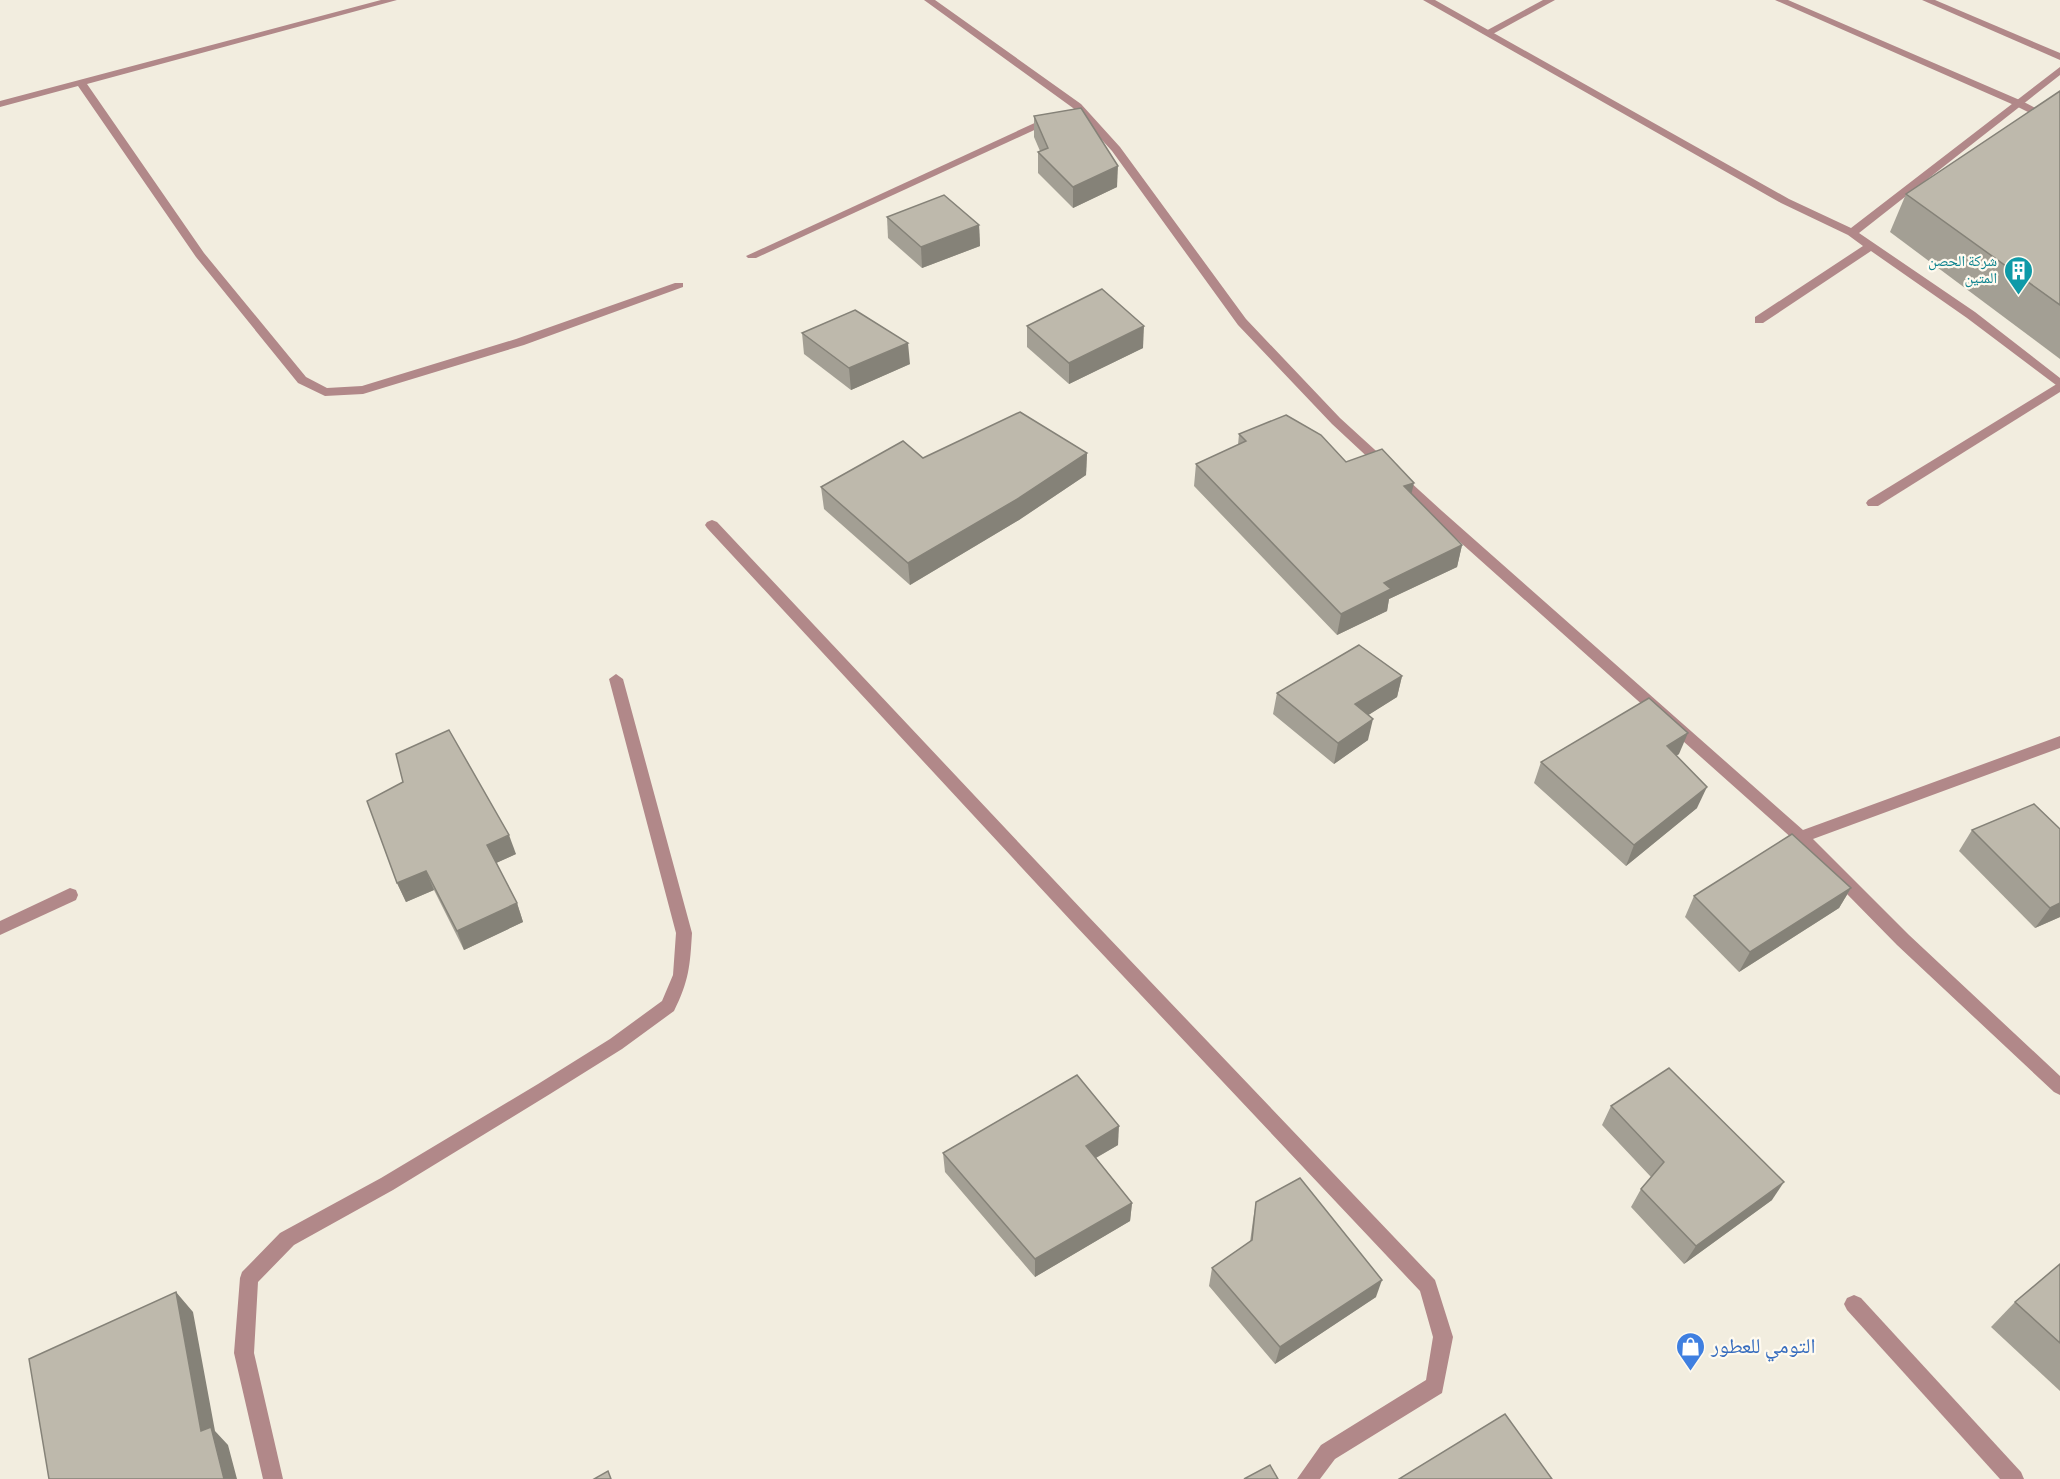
<svg xmlns="http://www.w3.org/2000/svg" width="2060" height="1479" viewBox="0 0 2060 1479" font-family="Bitter,'Noto Naskh Arabic',serif">
<style>
.lines{fill:none;stroke-linecap:round;stroke-linejoin:round}
.service{fill:#b18889;fill-rule:evenodd}
.minor{fill:#b18889;fill-rule:evenodd}
.wall{fill:#a39f94}
.shaded-wall{fill:#858278}
.building{fill:#beb9ac;stroke:#858278;stroke-width:1.5}
.labels{text-anchor:middle;dominant-baseline:central;stroke-width:4.5;stroke-linejoin:round;paint-order:stroke}
.far-culture-label{font-size:15px;fill:#0d838f;stroke:#fffaef;text-anchor:end}
.near-shop-label{font-size:21px;fill:#366cbe;stroke:#fffaef;text-anchor:start}
</style>
<rect width="100%" height="100%" fill="#f2eddf"/>
<g class="lines">
<g class="service">
<path d="M1543,0H1555L1491,35L1482,33Z"/>
<path d="M1775,0H1788L2022,101L2060,121V128L2014,105Z"/>
<path d="M1922,0H1935L2060,53V60Z"/>
<path d="M2060,382V392L1878,506H1868L1866,503L1868,500Z"/>
<path d="M1854,1295L1861,1298L2021,1472L2024,1479H2000L1847,1310L1844,1304L1847,1298Z"/>
</g>
<g class="minor">
<path d="M381,0H397L87,84L204,253L306,377L327,388L362,386L516,339L675,283H683V287L524,345L363,394L325,396L298,383L196,257L78,86L0,107V101Z"/>
<path d="M924,0H935L1081,104L1120,147L1246,319L1340,418L1442,511L1803,830L2060,736V748L1813,839L1909,935L2060,1076V1095L2054,1092L1897,945L1795,841L1432,517L1332,424L1238,325L1112,151L1073,108Z"/>
<path d="M1423,0H1435L1789,199L1851,228L2060,67V75L1859,233L1975,312L2060,378V388L1967,318L1871,251L1763,323H1755V317L1863,246L1848,235L1781,203Z"/>
<path d="M1052,115L1057,118L1056,120L756,258H748L746,256Z"/>
<path d="M712,520L717,522L1086,914L1435,1280L1453,1337L1442,1393L1335,1459L1320,1479H1297L1321,1445L1426,1380L1433,1337L1420,1291L1074,924L707,528L705,525L707,522Z"/>
<path d="M616,674L623,679L692,933C690,966 689,981 674,1011L622,1049L550,1094L393,1190L294,1245L258,1282L254,1353L283,1479H263L234,1353L240,1278L242,1272L280,1233L381,1178L538,1084L610,1039L662,1001L673,975L676,933L609,679Z"/>
<path d="M70,888L76,890L78,895L76,900L0,935V921Z"/>
</g>
</g>
<g class="wall">
<path d="M2060,91V359L1890,232L1906,194Z"/>
<path d="M1034,116L1117,187L1073,208L1038,173V152L1040,151L1034,137Z"/>
<path d="M887,217L979,225L980,246L922,268L888,238Z"/>
<path d="M1027,326L1143,348L1069,384L1027,347Z"/>
<path d="M802,333L910,364L851,390L804,354Z"/>
<path d="M1239,434L1346,462L1411,494L1462,545L1457,567L1389,599L1387,611L1337,635L1194,486L1196,464L1238,445Z"/>
<path d="M1087,453L1086,475L1019,520L910,585L824,509L821,487L923,458Z"/>
<path d="M1402,676L1397,697L1368,715V740L1334,764L1273,714L1277,693Z"/>
<path d="M1679,754L1676,756L1697,808L1626,866L1534,783L1541,762Z"/>
<path d="M403,782L516,854L496,863L517,903L523,922L464,950L434,890L406,902L397,883Z"/>
<path d="M2060,829V917L2035,928L1959,851L1972,830Z"/>
<path d="M1851,888L1839,908L1739,972L1685,917L1694,896Z"/>
<path d="M1611,1106L1772,1200L1684,1264L1631,1207L1641,1189L1651,1177L1602,1125Z"/>
<path d="M1118,1145L1096,1158L1132,1203L1130,1221L1035,1277L945,1172L943,1153Z"/>
<path d="M1256,1202L1376,1297L1275,1364L1209,1286L1212,1268L1250,1242L1253,1220Z"/>
<path d="M2060,1264V1391L1991,1327L2015,1302Z"/>
</g>
<g class="shaded-wall">
<path d="M1118,166L1117,187L1073,208V187Z"/>
<path d="M979,225L980,246L922,268L921,247Z"/>
<path d="M1144,326L1143,348L1069,384V363Z"/>
<path d="M908,343L910,364L851,390L849,368Z"/>
<path d="M1087,453L1086,475L1019,520L910,585L908,563Z"/>
<path d="M1414,483L1409,504L1404,486Z"/>
<path d="M1462,545L1457,567L1389,599L1387,611L1337,635L1341,614L1384,583Z"/>
<path d="M1402,676L1397,697L1351,726L1355,704Z"/>
<path d="M1373,719L1368,740L1334,764L1338,743Z"/>
<path d="M1688,733L1679,754L1659,767L1667,746Z"/>
<path d="M1707,787L1697,808L1626,866L1634,845Z"/>
<path d="M509,835L516,854L494,864L487,845Z"/>
<path d="M426,871L434,890L406,902L397,883Z"/>
<path d="M1851,888L1839,908L1739,972L1750,952Z"/>
<path d="M517,903L523,922L464,950L457,931Z"/>
<path d="M2060,903V917L2035,928L2050,908Z"/>
<path d="M1119,1126L1118,1145L1085,1164L1086,1146Z"/>
<path d="M1784,1182L1772,1200L1684,1264L1696,1246Z"/>
<path d="M1132,1203L1130,1221L1035,1277V1259Z"/>
<path d="M1382,1280L1376,1297L1275,1364L1280,1347Z"/>
<path d="M176,1292L193,1312L215,1431L228,1445L237,1479H224L201,1431Z"/>
</g>
<g class="building">
<path d="M2060,91V305L1906,194Z"/>
<path d="M1081,108L1118,166L1073,187L1038,152L1048,148L1034,116Z"/>
<path d="M944,195L979,225L921,247L887,217Z"/>
<path d="M1102,289L1144,326L1069,363L1027,326Z"/>
<path d="M855,310L908,343L849,368L802,333Z"/>
<path d="M1020,412L1087,453L1019,498L908,563L821,487L903,441L923,458Z"/>
<path d="M1286,415L1321,435L1346,462L1382,449L1414,483L1404,486L1462,545L1384,583L1391,589L1341,614L1196,464L1246,441L1239,434Z"/>
<path d="M1359,645L1402,676L1355,704L1373,719L1338,743L1277,693Z"/>
<path d="M1649,698L1688,733L1667,746L1707,787L1634,845L1541,762Z"/>
<path d="M449,730L509,835L487,845L517,903L457,931L426,871L397,883L367,801L403,782L396,754Z"/>
<path d="M2034,804L2060,829V903L2050,908L1972,830Z"/>
<path d="M1792,834L1851,888L1750,952L1694,896Z"/>
<path d="M1669,1068L1784,1182L1696,1246L1641,1189L1664,1162L1611,1106Z"/>
<path d="M1077,1075L1119,1126L1086,1146L1132,1203L1035,1259L943,1153Z"/>
<path d="M1300,1178L1382,1280L1280,1347L1212,1268L1252,1240L1256,1202Z"/>
<path d="M2060,1264V1343L2015,1302Z"/>
<path d="M176,1292L201,1431L211,1427L224,1479H49L29,1359Z"/>
<path d="M1505,1414L1552,1479H1399Z"/>
<path d="M1270,1465L1278,1479H1244Z"/>
<path d="M608,1471L611,1479H594Z"/>
</g>
<defs>
<symbol id="building-pin" viewBox="-11 -11 22 30"><path d="M0 17L-7.5 6A9.5 9.5 0 1 1 7.5 6Z" fill="#0f9aa8" stroke="#fffaef"/><path d="M-4-6H4V6H1V3H-1V6H-4ZM-2.5-4.3h1.7v1.8h-1.7ZM.8-4.3h1.7v1.8H.8ZM-2.5-1h1.7V.8h-1.7ZM.8-1h1.7V.8H.8Z" fill="#fff"/></symbol>
<symbol id="shop-pin" viewBox="-11 -11 22 30"><path d="M0 17L-7.5 6A9.5 9.5 0 1 1 7.5 6Z" fill="#3f7fe0" stroke="#fffaef"/><path d="M-5-2.5h2.3a2.7 3.5 0 0 1 5.4 0H5L5.5 6h-11ZM-1.5-2.5h3a1.5 2.3 0 0 0-3 0Z" fill="#fff"/></symbol>
</defs>
<g fill-rule="evenodd">
<use href="#building-pin" x="2002" y="254" width="33" height="45"/>
<use href="#shop-pin" x="1674" y="1330" width="33" height="45"/>
</g>
<g class="labels">
<g class="far-culture-label">
<text x="1997" y="261">شركة الحصن<tspan x="1997" dy="17">المتين</tspan></text>
</g>
<g class="near-shop-label">
<text x="1711" y="1346">التومي للعطور</text>
</g>
</g>
</svg>
